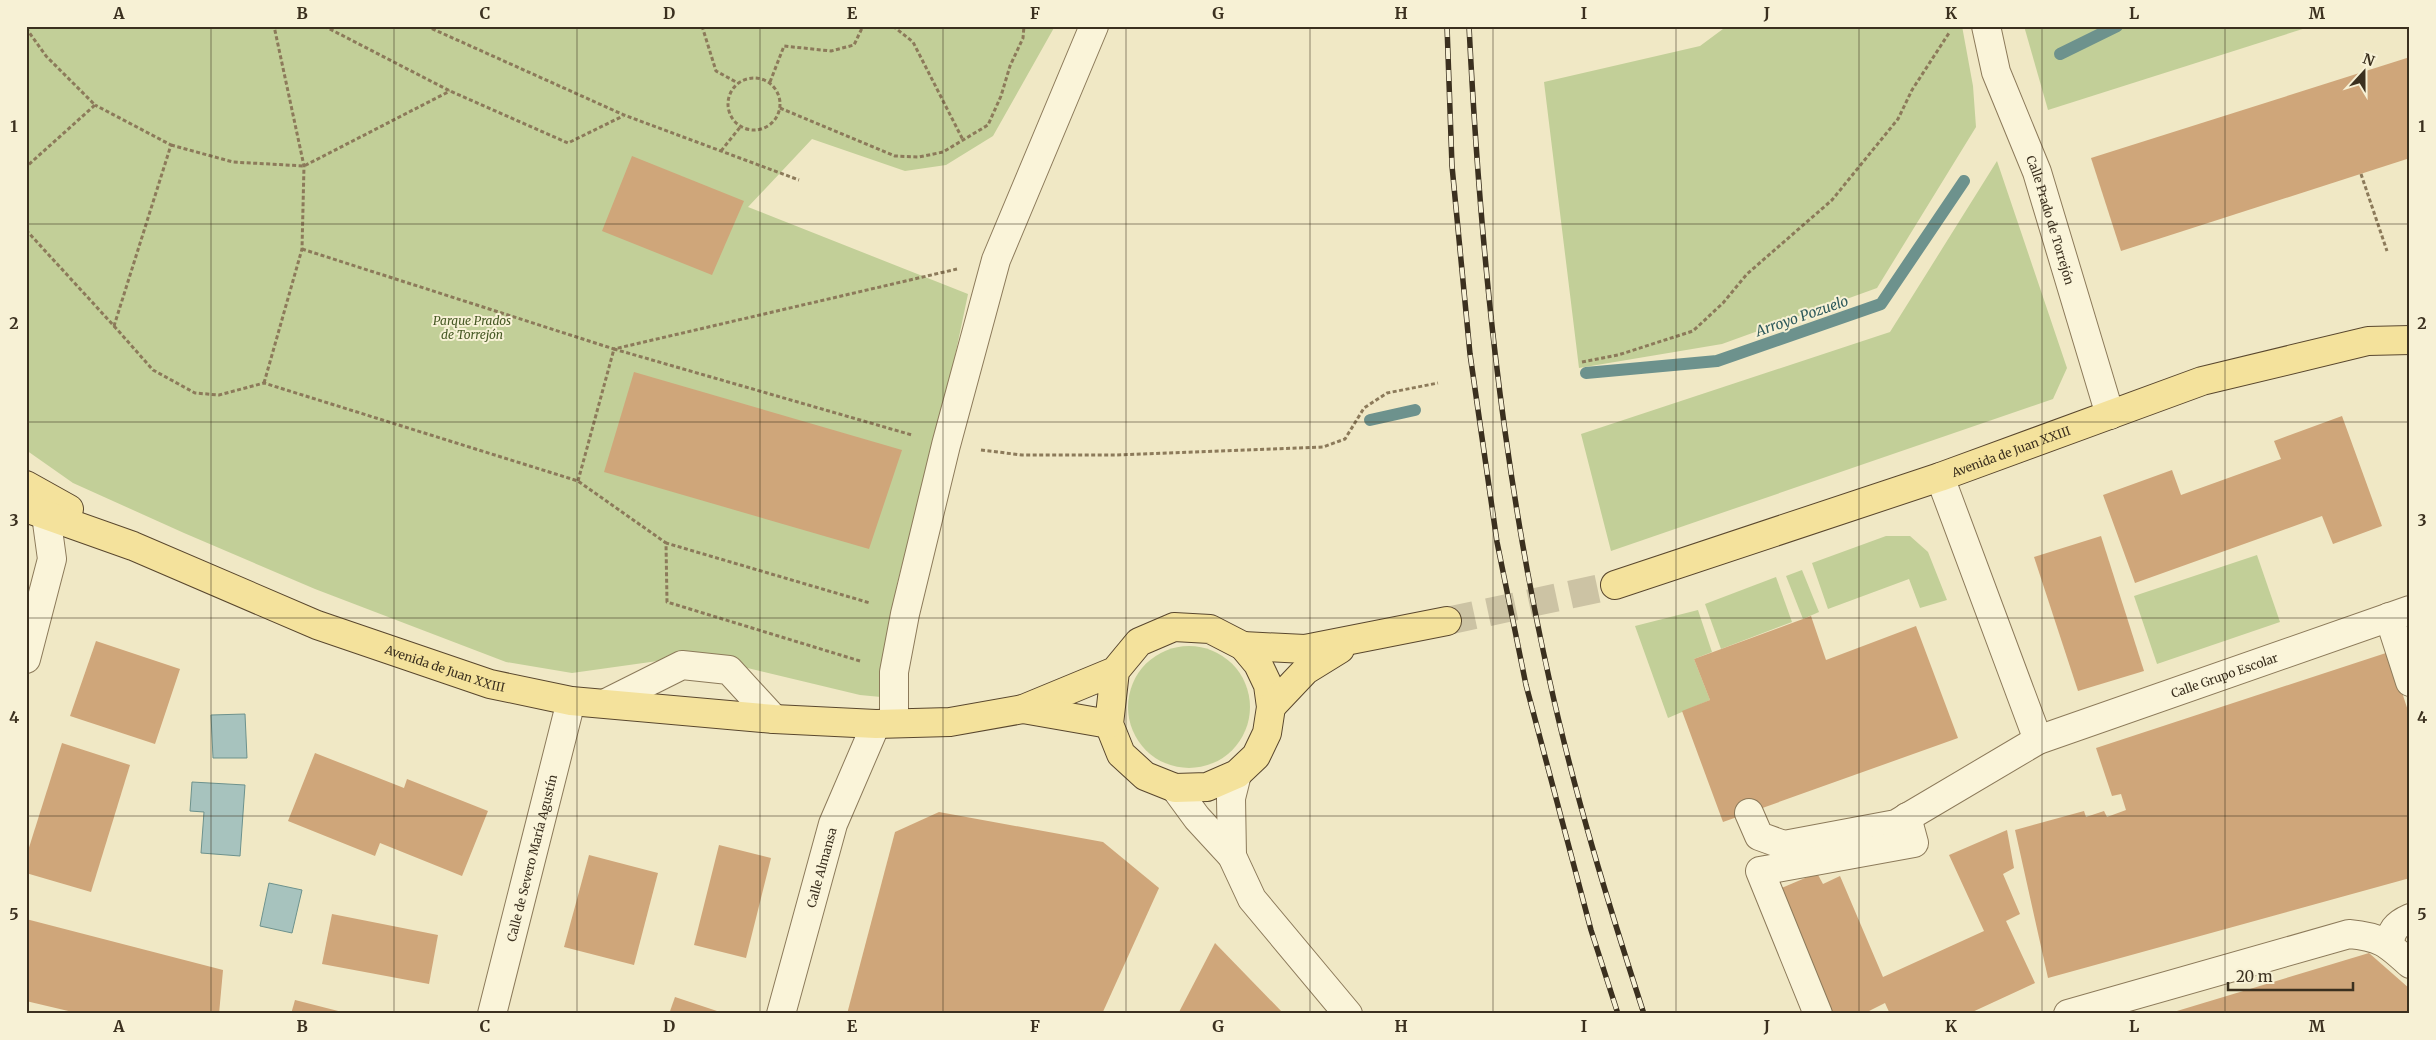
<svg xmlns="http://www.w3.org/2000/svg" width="2436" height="1040" viewBox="0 0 2436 1040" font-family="Merriweather,serif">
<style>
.green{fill:#c2cf98}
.water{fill:#a7c3be;stroke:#6d928d}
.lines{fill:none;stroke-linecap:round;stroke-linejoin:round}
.stream{stroke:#6d928d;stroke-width:12}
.building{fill:#cfa67a}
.major-tunnel{stroke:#ccc3a4;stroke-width:28;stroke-dasharray:28 14;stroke-linecap:butt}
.minor-casing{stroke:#8c7a5a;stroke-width:30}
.major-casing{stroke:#59472e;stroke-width:30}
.path{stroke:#8c7a5a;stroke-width:3;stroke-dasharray:4 2.5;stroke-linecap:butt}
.minor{stroke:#faf4d9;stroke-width:28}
.major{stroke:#f4e29c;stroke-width:28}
.rail-casing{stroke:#3b301f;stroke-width:5.5}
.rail{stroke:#f7f1d5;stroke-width:4;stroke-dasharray:11;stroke-linecap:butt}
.grid{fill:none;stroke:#3b301f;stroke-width:1;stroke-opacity:0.55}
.labels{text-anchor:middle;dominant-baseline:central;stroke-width:4;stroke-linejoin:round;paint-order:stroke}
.street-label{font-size:12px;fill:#3b301f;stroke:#f7f1d5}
.park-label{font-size:12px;font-style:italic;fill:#465824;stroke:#f7f1d5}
.water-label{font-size:14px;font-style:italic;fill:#2d595b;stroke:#f7f1d5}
.neatline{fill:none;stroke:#3b301f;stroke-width:2}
.grid-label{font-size:16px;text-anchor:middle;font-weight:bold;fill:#3b301f}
</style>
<rect width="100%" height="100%" fill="#f0e8c5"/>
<g class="green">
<path d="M26,26H1055L993,136L946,165L905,171L812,139L748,207L968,294L951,375L897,584L881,697L860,695L731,664L679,658L572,673L506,662L315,589L184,533L73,483L26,450Z"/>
<path d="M1727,26H1962L1973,86L1976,127L1877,288L1722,344L1579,368L1544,82L1700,46Z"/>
<path d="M2024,26H2312L2048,110Z"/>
<path d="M1997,161L2067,368L2053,399L1611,551L1581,434L1890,332Z"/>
<path d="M1886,536H1910L1928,552L1947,600L1920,608L1909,579L1828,609L1812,563Z"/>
<path d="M2257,555L2280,622L2157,664L2134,596Z"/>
<path d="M1802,570L1819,612L1803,619L1786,576Z"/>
<path d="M1776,577L1792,622L1721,649L1705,604Z"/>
<path d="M1698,610L1712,652L1694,659L1710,700L1668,718L1635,626Z"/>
<circle cx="1189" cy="707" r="61"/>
</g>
<g class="water">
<path d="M245,714L247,758H213L211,715Z"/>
<path d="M192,782L245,785L240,856L201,853L204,812L190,811Z"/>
<path d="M269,883L302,890L292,933L260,926Z"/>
</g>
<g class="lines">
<g class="stream">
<path d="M2060,54L2117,26"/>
<path d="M1586,373L1717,361L1881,304L1964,181"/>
<path d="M1370,420L1415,410"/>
</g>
</g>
<g class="building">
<path d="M2410,57V158L2121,251L2091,158Z"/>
<path d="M632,156L744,201L712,275L602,231Z"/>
<path d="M634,372L902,450L869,549L604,472Z"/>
<path d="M2342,416L2382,526L2333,544L2322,516L2135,583L2103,495L2172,470L2181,495L2281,459L2274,441Z"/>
<path d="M2101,536L2144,671L2078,691L2034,557Z"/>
<path d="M1811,616L1826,660L1916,626L1958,738L1723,822L1682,711L1710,700L1694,659Z"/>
<path d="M96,641L180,669L155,744L70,716Z"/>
<path d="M2389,652L2410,717V878L2048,978L2015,830L2084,811L2086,817L2104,811L2107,817L2126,810L2121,794L2112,796L2096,748Z"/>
<path d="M62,743L130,765L91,892L26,873V857Z"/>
<path d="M315,753L404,788L407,779L488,811L462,876L380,843L375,856L288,821Z"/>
<path d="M939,812L1103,842L1159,888L1102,1014H847L895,832Z"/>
<path d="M2007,830L2014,868L2003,874L2020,914L2006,921L2035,983L1968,1014H1890L1885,1003L1869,1011L1870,1014H1828L1777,890L1817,873L1823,884L1840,876L1883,977L1984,931L1949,855Z"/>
<path d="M719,845L771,858L746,958L694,945Z"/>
<path d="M589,855L658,873L634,965L564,947Z"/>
<path d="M332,914L438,935L429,984L322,964Z"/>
<path d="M26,919L223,970L219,1014H81L26,1001Z"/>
<path d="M1215,943L1284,1014H1178Z"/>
<path d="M2369,953L2410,989V1014H2167Z"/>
<path d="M675,997L723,1013V1014H669Z"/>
<path d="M295,1000L346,1013V1014H291Z"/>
</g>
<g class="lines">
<path class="major-tunnel" d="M1447,621L1615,585"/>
<defs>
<g id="minor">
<path id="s1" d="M1986,26L1996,72L2037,172L2110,415"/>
<path d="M1940,477L2038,740"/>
<path d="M2389,617L2410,682"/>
<path d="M26,659L52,559L46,515"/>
<path d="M606,703L682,665L729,670L774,719"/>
<path d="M894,723V672L905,614L946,445L996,260L1094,26"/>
<path d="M1175,788L1197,818L1232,856L1252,899L1348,1014"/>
<path id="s2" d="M1749,813L1759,836L1784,845L1896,824L2038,740L2410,610"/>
<path d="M1232,856L1231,798L1237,774"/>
<path d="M2390,946C2390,931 2396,924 2410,918"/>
<path id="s3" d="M492,1014L571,701"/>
<path id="s4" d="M781,1014L833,824L876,724"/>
<path d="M1818,1014L1760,871L1914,843L1907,817"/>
<path d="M2068,1014L2349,934C2381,937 2387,943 2410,964"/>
</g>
<g id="major">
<path d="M26,485L69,509"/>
<path id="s5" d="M26,508L133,546L317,625L490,684L571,701L774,719L876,724L950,722L1023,709L1115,671L1139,642L1174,627L1210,629L1243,646L1258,664L1268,685L1271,707L1267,733L1256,756L1237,774L1207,787L1175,788L1145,776L1121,754L1109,724L1115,671"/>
<path id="s6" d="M1615,585L1940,477L2202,381L2368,341L2410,340"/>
<path d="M1243,646L1305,649L1447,621"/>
<path d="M1271,707L1306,670L1340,649"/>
<path d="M1023,709L1109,724"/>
</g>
</defs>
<use href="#minor" class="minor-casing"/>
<use href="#major" class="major-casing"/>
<g class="path">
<path d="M324,26L450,91L568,143L623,116"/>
<path d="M426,26L624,115L799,180"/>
<path d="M702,26L716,71L738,83"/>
<path d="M893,26L913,42L963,140"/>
<path d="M26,28L46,56L95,105L26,167"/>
<circle cx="754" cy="104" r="26"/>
<path d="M770,82L784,46L831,51L854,45L863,26"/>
<path d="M780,108L895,156L919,157L943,152L988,125L1001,96L1010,66L1023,38L1024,26"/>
<path d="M171,145L233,162L304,166L450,91"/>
<path d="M721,151L741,126"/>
<path d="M2361,174L2387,251"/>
<path d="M26,230L114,326L171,145L95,105"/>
<path d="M302,249L614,349L957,269"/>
<path d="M114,326L153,370L195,393L219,395L264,383L578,481L666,543"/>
<path d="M1582,362L1618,355L1693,331L1723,303L1747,274L1832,200L1898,119L1912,90L1949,33"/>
<path d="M264,383L302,249L304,166L274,26"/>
<path d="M981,450L1022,455H1115L1323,447L1345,439L1364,408L1387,393L1438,383"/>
<path d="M578,481L614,349L912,435"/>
<path d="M860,661L667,602L666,543L870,603"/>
</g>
<use href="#minor" class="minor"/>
<use href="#major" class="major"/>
<defs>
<g id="rail">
<path d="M1447,26L1452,166L1470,354L1497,542L1526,685L1591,930L1618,1014"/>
<path d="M1469,26C1480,246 1501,462 1549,678C1574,792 1608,903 1644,1014"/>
</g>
</defs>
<use href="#rail" class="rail-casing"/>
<use href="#rail" class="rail"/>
</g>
<path class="grid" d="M211,26V1014M394,26V1014M577,26V1014M760,26V1014M943,26V1014M1126,26V1014M1310,26V1014M1493,26V1014M1676,26V1014M1859,26V1014M2042,26V1014M2225,26V1014M26,224H2410M26,422H2410M26,618H2410M26,816H2410"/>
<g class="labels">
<g class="street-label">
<text stroke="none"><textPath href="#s1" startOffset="205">Calle Prado de Torrejón</textPath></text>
<text stroke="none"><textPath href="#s6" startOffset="418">Avenida de Juan XXIII</textPath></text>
<text stroke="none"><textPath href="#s5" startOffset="449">Avenida de Juan XXIII</textPath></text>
<text stroke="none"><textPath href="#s2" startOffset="528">Calle Grupo Escolar</textPath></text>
<text stroke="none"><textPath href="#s3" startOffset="161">Calle de Severo María Agustín</textPath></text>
<text stroke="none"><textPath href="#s4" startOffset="152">Calle Almansa</textPath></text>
</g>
<g class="park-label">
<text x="472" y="320">Parque Prados<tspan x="472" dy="14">de Torrejón</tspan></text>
</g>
<g class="water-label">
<text transform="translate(1802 316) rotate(-19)">Arroyo Pozuelo</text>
</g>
</g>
<rect width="2436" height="1040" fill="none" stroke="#f7f1d5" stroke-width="55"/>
<g transform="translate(2364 72) rotate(21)" stroke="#f7f1d5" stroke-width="4" paint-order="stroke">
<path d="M0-4L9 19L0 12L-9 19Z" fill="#3b301f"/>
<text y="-8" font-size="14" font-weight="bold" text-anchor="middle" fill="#3b301f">N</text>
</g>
<path d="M2228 982v8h125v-8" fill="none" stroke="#3b301f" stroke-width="2.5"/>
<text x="2236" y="982" font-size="15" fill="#3b301f" stroke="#f7f1d5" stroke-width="4" paint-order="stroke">20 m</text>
<rect x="28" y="28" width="2380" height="984" class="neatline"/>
<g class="grid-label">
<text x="119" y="19">A</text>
<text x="302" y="19">B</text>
<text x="485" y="19">C</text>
<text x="669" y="19">D</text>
<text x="852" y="19">E</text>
<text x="1035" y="19">F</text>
<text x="1218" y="19">G</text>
<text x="1401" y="19">H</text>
<text x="1584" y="19">I</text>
<text x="1767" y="19">J</text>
<text x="1951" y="19">K</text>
<text x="2134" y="19">L</text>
<text x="2317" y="19">M</text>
<text x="14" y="132">1</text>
<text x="2422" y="132">1</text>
<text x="14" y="329">2</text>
<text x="2422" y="329">2</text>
<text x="14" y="526">3</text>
<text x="2422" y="526">3</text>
<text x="14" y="723">4</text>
<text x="2422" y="723">4</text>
<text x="14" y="920">5</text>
<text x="2422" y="920">5</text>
<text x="119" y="1032">A</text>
<text x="302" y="1032">B</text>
<text x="485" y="1032">C</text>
<text x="669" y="1032">D</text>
<text x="852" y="1032">E</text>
<text x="1035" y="1032">F</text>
<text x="1218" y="1032">G</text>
<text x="1401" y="1032">H</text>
<text x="1584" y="1032">I</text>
<text x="1767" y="1032">J</text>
<text x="1951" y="1032">K</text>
<text x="2134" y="1032">L</text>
<text x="2317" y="1032">M</text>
</g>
</svg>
